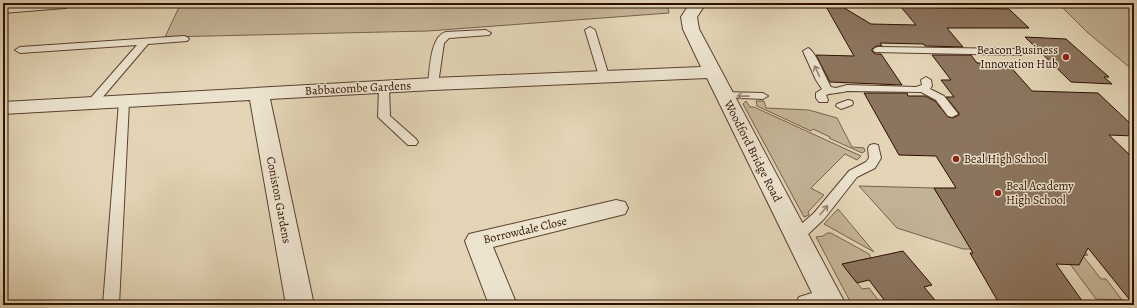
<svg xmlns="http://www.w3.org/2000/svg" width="1137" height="308" viewBox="0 0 1137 308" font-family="Alegreya,serif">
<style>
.green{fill:#c3b396;stroke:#78614c}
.building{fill:#8c755f;stroke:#2e0f01}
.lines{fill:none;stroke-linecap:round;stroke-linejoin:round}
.service-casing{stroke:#5b402e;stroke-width:2}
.minor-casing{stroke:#5b402e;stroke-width:2}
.service{fill:#ece3cf;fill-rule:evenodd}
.minor{fill:#ece3cf;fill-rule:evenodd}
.oneway{stroke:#968472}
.poi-dot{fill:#8f2418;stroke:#ece3cf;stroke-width:1.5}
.labels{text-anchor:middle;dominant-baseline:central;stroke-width:3;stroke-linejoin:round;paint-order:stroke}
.poi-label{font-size:12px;fill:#2e0f01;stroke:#ece3cf;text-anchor:start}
.street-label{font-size:12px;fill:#2e0f01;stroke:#ece3cf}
</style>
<rect width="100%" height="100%" fill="#e2d4b5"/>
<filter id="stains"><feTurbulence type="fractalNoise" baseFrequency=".005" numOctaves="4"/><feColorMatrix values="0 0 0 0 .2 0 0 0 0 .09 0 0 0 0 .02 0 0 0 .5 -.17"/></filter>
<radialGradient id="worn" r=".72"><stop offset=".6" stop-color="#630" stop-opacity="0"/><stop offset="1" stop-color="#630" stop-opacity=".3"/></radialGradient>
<g class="green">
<path d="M181,3H671L668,8L669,13L428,31L165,37Z"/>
<path d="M1058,3H1134V71L1087,32Z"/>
<path d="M746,101L750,107H754L861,156L857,160L845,154L811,188L824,195L808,212L809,215L804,217L743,104Z"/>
<path d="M756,101H764L766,108L809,110L837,118L852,147L864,148L865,151L862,153L829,138L830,137L813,129L811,131L757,106Z"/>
<path d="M859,186L934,188L971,249H963L897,228Z"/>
<path d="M838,209L874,252L824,224Z"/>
<path d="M827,233H831L869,254L871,258L842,264L862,289L869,288L882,305H852L816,237L823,236Z"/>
<path d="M1084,251L1088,255L1083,256L1101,279H1106L1122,300L1096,299L1070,264Z"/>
</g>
<g class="building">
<path d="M824,3H836L871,24L916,25L901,7L1009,9L1029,28H947L963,47L925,46L924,44L880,43L882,46H876L872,49V51L875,54H881L902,85L830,82L816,55L854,56Z"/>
<path d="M1025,37L1066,39L1109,77H1104L1112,84L1071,82Z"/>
<path d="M932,55H971L977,63L1008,64L1032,91L1098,93L1134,127V136L1109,135L1134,159V305L1088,248L1079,265L1056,264L1085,305H1000L970,253H973L934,188H956L936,156L899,155L864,93H907L908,96H925L935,101L948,117L953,118L959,115V113L946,97H954L941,80H951Z"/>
<path d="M903,251L932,285L924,287L939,305H888L869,280L857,283L842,264Z"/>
</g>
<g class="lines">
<defs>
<g id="service">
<path d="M590,27L595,30L609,76L608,78L604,79L599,76L585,30Z"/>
<path d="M486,30L491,33L489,35L449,38L444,43L438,84L433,87L429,86L428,84C430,70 430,36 446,32Z"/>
<path d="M184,36L187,37L189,39L187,41L148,44L96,105H88L87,103L88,101L137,45L20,53L15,50L20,47Z"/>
<path d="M878,47L1021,49L1026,52L1021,55L875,52L873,50L875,48Z"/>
<path d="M808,48C815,50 826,79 831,87L836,88L847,85L916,87L922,85L921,80L926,77L931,80L932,86L930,89L944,96L958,114L952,117L948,116L936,100L921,92L847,91C841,93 830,93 826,95L828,100L827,102H819L816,98V93L822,89L816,80L803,51Z"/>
<path d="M384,84L389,87L390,116L416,139L418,142L416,145H408L378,117L379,87Z"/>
<path d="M724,92L763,93L768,96L763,99L720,97L719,95Z"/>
<path d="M124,99L129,102L119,305H103L119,102Z"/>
<path d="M848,100L852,101L853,103L852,105L841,109L836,106L837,104Z"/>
<path d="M874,144L878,145L881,158L875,168L857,177L824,219L801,241L796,242L791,241L789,237L791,233L814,213L849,171L866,162L869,158L868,148L870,145Z"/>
</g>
<g id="minor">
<path d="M3,3H73L70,6L65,8L3,13Z"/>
<path d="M690,3H706L697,17L699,29L846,305H795L799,297L812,293L707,78L433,90L270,99L314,305H286L250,100L3,114V102L433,78L701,67L683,29L681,17Z"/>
<path d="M616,200L625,202L628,208L625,214L493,247L517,305H489L465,241L469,234Z"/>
</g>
</defs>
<use href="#service" class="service-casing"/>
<use href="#minor" class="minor-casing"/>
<use href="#service" class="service"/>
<use href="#minor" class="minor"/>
</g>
<defs><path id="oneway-shaft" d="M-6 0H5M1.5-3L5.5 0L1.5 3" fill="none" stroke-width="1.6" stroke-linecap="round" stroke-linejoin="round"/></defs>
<g class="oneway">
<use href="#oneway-shaft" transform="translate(817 71) rotate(-114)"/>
<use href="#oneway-shaft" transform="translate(743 96) rotate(-179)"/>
<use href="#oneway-shaft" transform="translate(824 210) rotate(-50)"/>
</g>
<g class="poi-dot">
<circle cx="1066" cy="57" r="4"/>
<circle cx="956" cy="159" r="4"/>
<circle cx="998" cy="193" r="4"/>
</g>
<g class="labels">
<g class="poi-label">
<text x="1058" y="50" text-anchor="end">Beacon Business<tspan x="1058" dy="14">Innovation Hub</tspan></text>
<text x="964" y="159">Beal High School</text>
<text x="1006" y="186">Beal Academy<tspan x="1006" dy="14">High School</tspan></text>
</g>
<g class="street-label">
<text transform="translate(358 88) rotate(-3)">Babbacombe Gardens</text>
<text transform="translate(753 151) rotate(63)">Woodford Bridge Road</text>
<text transform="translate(279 200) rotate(79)">Coniston Gardens</text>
<text transform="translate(525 230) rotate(-13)">Borrowdale Close</text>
</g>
</g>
<rect width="1137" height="308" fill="none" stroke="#e2d4b5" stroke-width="16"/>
<rect x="4" y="4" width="1129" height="300" fill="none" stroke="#2e0f01" stroke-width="2"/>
<rect x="8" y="8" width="1121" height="292" fill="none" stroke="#2e0f01"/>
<rect width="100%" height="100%" filter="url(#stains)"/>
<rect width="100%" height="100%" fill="url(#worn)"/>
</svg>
